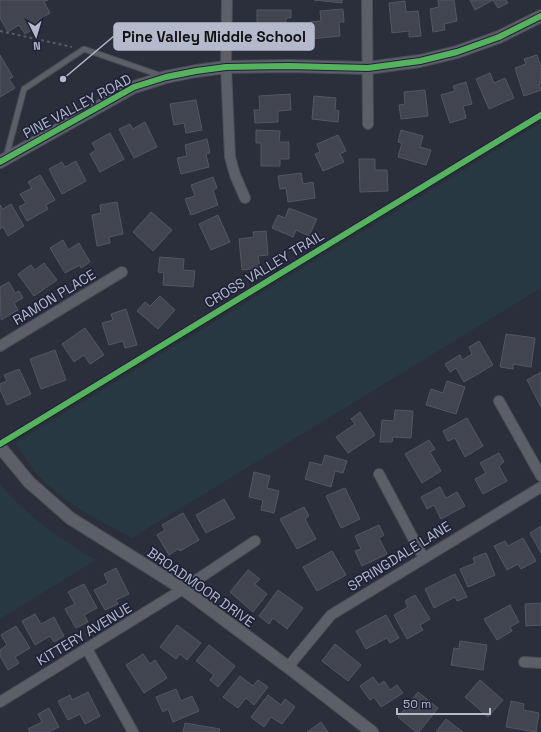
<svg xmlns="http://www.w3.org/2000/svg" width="541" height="732" viewBox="0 0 541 732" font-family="'Space Grotesk',sans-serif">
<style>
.green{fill:#273842}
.building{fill:#424450;stroke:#535663}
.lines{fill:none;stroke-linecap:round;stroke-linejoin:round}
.service-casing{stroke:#494b55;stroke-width:7}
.minor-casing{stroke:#494b55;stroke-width:12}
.tertiary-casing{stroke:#494b55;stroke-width:14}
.path{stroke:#595c66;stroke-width:2;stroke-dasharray:3 3;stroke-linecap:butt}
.service{stroke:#5c5e68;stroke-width:5}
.minor{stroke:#5c5e68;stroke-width:10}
.tertiary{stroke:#5c5e68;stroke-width:12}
.cycleway-casing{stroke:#1d2237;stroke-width:8}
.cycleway{stroke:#56b35d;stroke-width:6}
.labels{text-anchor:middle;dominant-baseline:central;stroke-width:3.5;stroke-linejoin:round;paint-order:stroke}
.street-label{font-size:14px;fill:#b5b9cc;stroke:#1d2237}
.leader{fill:none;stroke:#b5b9cc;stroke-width:1.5}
.callout-dot{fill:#b5b9cc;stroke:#1d2237;stroke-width:1.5}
.callout{fill:#b5b9cc;stroke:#b5b9cc;stroke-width:1.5}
.callout-label{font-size:15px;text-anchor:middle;font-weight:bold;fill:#111}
</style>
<rect width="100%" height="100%" fill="#2b2e3b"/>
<g class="green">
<path d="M541,123V288L132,538C106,524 71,507 49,486C35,474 25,458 15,443Z"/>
<path d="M0,484C27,516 60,539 96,560L0,619Z"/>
</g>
<g class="building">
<path d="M0,0H48L44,2L50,13L37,21L40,25L25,34L19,25L8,32L0,18Z"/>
<path d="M314,0H342V3Z"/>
<path d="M438,0H454L457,21L444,24L445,30L433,32L430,9L439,7Z"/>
<path d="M470,0H506L508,3L498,8L493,0L475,10Z"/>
<path d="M405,1L406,12L418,11L421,36L409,37V31L392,33L389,3Z"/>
<path d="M343,9L344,22H339L340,36L311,39L310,22L321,21L320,11Z"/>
<path d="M257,10H291V18H286V38H263V27H257Z"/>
<path d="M0,55L13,77L9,79L15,88L0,97Z"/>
<path d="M537,55L541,67V83L539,84L541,90L524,96L515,68L526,64L524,59Z"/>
<path d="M490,73L494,83L505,78L514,98L489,109L476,79Z"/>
<path d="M466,82L472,104L463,106L466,118L450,123L441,95L455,91L453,86Z"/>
<path d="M425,90L428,116L401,119L399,105L405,104L404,92Z"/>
<path d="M290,94L291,110L278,111V122L255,123L254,110H260L259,96Z"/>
<path d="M314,96L336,98L335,110L339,111L338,122L312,119Z"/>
<path d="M196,100L202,130L186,133L184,123L174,125L170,104Z"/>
<path d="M145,122L157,147L134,158L119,129L130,124L133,129Z"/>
<path d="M256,130L280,131L279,142H289V159H280V166H261V143H256Z"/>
<path d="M401,130L423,136L420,147L431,150L426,165L398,157L402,143L398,142Z"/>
<path d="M110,133L124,159L100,172L90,154L96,150L92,143Z"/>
<path d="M338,135L346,151L340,154L344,162L323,171L315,154L320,152L317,144Z"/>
<path d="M207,139L210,153L206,154L209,167L181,174L177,158L187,156L185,145Z"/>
<path d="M359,159H375V170H387L388,191L360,192Z"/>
<path d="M76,161L86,181L62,194L49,169L62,162L65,167Z"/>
<path d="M301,173L303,184L313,182L315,198L288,202L286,188L280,189L278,176Z"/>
<path d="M40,175L55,200L46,205L48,209L27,221L19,207L26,203L20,194L32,188L28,182Z"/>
<path d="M213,177L217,188L213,190L218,205L191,215L185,199L195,196L191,185Z"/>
<path d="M117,202L123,234L109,237L110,243L97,246L92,215L101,213L100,205Z"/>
<path d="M11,204L24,226L8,236L3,227L0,229V205L3,209Z"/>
<path d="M289,208L317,219L309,236L296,230L293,237L272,228L278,215L285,218Z"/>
<path d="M151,212L172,230L153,251L133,232Z"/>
<path d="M218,215L230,242L211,250L199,224Z"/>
<path d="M266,231L268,255L258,256L260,268L242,270L239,239L254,237L253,232Z"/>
<path d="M63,240L68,250L79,243L90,262L81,268L80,265L65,273L50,248Z"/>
<path d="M160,257L184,259L183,270L195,271L193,287L163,285L164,273L158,272Z"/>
<path d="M44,263L57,280L34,296L18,274L31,265L35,270Z"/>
<path d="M9,282L15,293L19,291L23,298L14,303L18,310L1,320L0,287Z"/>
<path d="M160,296L175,310L158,329L137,311L145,302L150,306Z"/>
<path d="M126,309L137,345L125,348L123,341L109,345L102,323L113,320L111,314Z"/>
<path d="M85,328L104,355L90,364L84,355L74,362L62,344Z"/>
<path d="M506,334L535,338L531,367L513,364V369L500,367Z"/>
<path d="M479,341L493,365L464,382L456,368L450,372L445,364L460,355L462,360L472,354L469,347Z"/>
<path d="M55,350L66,380L41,389L30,359Z"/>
<path d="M19,369L31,394L7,405L0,389V384L7,381L4,375Z"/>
<path d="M541,372V407L527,380Z"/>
<path d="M447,381L465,387L456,414L426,405L431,389L443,393Z"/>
<path d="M395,410L413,411L411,438L393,437L392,442H380L382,420L394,421Z"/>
<path d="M360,412L375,435L348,453L336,437L355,424L351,419Z"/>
<path d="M467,418L483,446L465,457L455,438L448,441L443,431Z"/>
<path d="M429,440L435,449L430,452L441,471L422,483L405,454Z"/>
<path d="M499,453L504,462L499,466L507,481L483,494L475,479L486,473L480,463Z"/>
<path d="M325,455L347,461L343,473L335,471L331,487L305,479L310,462L322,465Z"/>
<path d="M254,472L270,476L267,488L279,491L274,513L261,510L263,500L249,497Z"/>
<path d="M440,487L446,498L457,492L465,506L441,519L434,505L427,509L421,497Z"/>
<path d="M345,488L360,519L341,528L326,496Z"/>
<path d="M224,499L235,518L206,533L196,515Z"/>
<path d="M304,507L309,516L305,519L316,539L297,549L280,519Z"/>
<path d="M183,513L199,540L180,551L178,549L169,555L157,535L165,530L162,525Z"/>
<path d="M379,525L384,535L379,538L387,554L362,566L355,551L361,549L355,536Z"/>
<path d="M541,526V553L530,533Z"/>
<path d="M523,538L536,561L521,569L518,564L507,570L494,546L505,541L508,546Z"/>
<path d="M332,551L346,575L317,591L303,567Z"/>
<path d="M486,553L495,575L468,587L460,569L475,563L473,558Z"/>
<path d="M116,568L129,594L116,600L118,604L105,610L94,590L108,583L104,574Z"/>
<path d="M248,570L260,579L255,584L267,594L253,612L230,592Z"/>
<path d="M455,574L467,597L457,601L455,597L434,608L425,589Z"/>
<path d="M84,584L97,608L84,615L88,622L76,628L65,609L75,604L68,592Z"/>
<path d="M278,590L303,608L287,629L273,618L269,624L259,616Z"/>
<path d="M415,595L430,619L420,625L423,630L407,639L394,615L408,607L405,601Z"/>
<path d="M541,603V625L526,626L525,604Z"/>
<path d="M510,605L519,622L510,627L512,631L497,640L484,619Z"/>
<path d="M35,614L41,624L54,617L64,636L54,642L50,636L35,645L22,621Z"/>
<path d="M386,615L399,638L390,643L387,638L366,649L356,631Z"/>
<path d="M177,625L201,643L187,660L180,654L176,659L160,647Z"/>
<path d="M16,626L30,648L15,657L19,663L8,670L0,656V650L7,645L1,635Z"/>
<path d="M460,641L487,645L483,670L451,665L454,648L459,649Z"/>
<path d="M335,644L361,665L348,681L322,661Z"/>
<path d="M209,645L235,666L218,687L210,680L214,675L196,661Z"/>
<path d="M143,654L150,664L155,660L167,678L144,693L126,665Z"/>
<path d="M240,676L253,686L258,680L268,687L254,705L246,698L238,708L223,697Z"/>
<path d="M373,677L379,685L384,681L390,690L397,685L403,693L381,707L374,697L370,700L360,686Z"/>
<path d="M480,680L503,700L488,717L465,697Z"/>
<path d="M176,689L181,701L192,696L199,711L173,722L168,709L163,712L156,697Z"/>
<path d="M88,692L100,716L85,724L80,714L68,720L58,701L70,695L72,700Z"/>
<path d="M418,692L438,708L419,732H416L398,717Z"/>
<path d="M268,695L281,705L285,699L295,707L282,724L271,717L264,727L251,717Z"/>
<path d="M511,701L524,704L523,710L539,713L536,732L506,727Z"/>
<path d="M49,708L59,727L48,732H30L28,729L42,722L38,714Z"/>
<path d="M446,719L463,732H436Z"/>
<path d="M321,722L328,732H307Z"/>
<path d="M185,723L220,729L219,732H183Z"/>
</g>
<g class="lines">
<defs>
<path id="service" d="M6,157L24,89L84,49L162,76"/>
<g id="minor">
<path d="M227,0L226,67L230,157L235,175L245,198"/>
<path d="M367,0L368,124"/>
<path d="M0,346L122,272"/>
<path d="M499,401L541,476"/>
<path d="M379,474L423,557"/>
<path d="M87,649L133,732"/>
<path d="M524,662L541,663"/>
<path d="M288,667L331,615L541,487"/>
<path d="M0,702L183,589L255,541"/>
</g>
<g id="tertiary">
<path d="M0,162L134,87L166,77L196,71L226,67L289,66L368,68L420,61L457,52L499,37L541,16"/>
<path d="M0,447L29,482L70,518L183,589L288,667L372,732"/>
</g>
</defs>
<use href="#service" class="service-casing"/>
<use href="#minor" class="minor-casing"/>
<use href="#tertiary" class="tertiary-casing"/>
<path class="path" d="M0,31L72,47"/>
<use href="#service" class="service"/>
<use href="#minor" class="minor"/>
<use href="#tertiary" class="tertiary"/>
<defs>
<g id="cycleway">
<path d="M0,162L134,87L166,77L196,71L226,67L289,66L368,68L420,61L457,52L499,37L541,16"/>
<path d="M0,444L541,115"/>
</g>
</defs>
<use href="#cycleway" class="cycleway-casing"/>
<use href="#cycleway" class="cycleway"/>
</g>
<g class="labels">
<g class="street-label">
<text transform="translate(77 106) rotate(-28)">PINE VALLEY ROAD</text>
<text transform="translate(264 269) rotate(-31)">CROSS VALLEY TRAIL</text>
<text transform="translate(54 297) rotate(-31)">RAMON PLACE</text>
<text transform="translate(399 556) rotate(-32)">SPRINGDALE LANE</text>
<text transform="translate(201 587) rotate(35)">BROADMOOR DRIVE</text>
<text transform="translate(84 634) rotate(-31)">KITTERY AVENUE</text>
</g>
</g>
<path class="leader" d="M63 79L114 36"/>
<circle class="callout-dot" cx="63" cy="79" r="4"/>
<rect class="callout" x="114" y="23" width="200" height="27" rx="4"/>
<g class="callout-label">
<text x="214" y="42">Pine Valley Middle School</text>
</g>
<g transform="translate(36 36) rotate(175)" stroke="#1d2237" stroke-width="3" paint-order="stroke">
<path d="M0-3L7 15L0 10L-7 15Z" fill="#b5b9cc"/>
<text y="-6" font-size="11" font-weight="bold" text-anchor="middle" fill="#b5b9cc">N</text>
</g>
<path d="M397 708v6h93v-6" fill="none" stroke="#b5b9cc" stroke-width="2"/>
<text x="403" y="708" font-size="12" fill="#b5b9cc" stroke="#1d2237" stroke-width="3" paint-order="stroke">50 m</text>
</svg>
